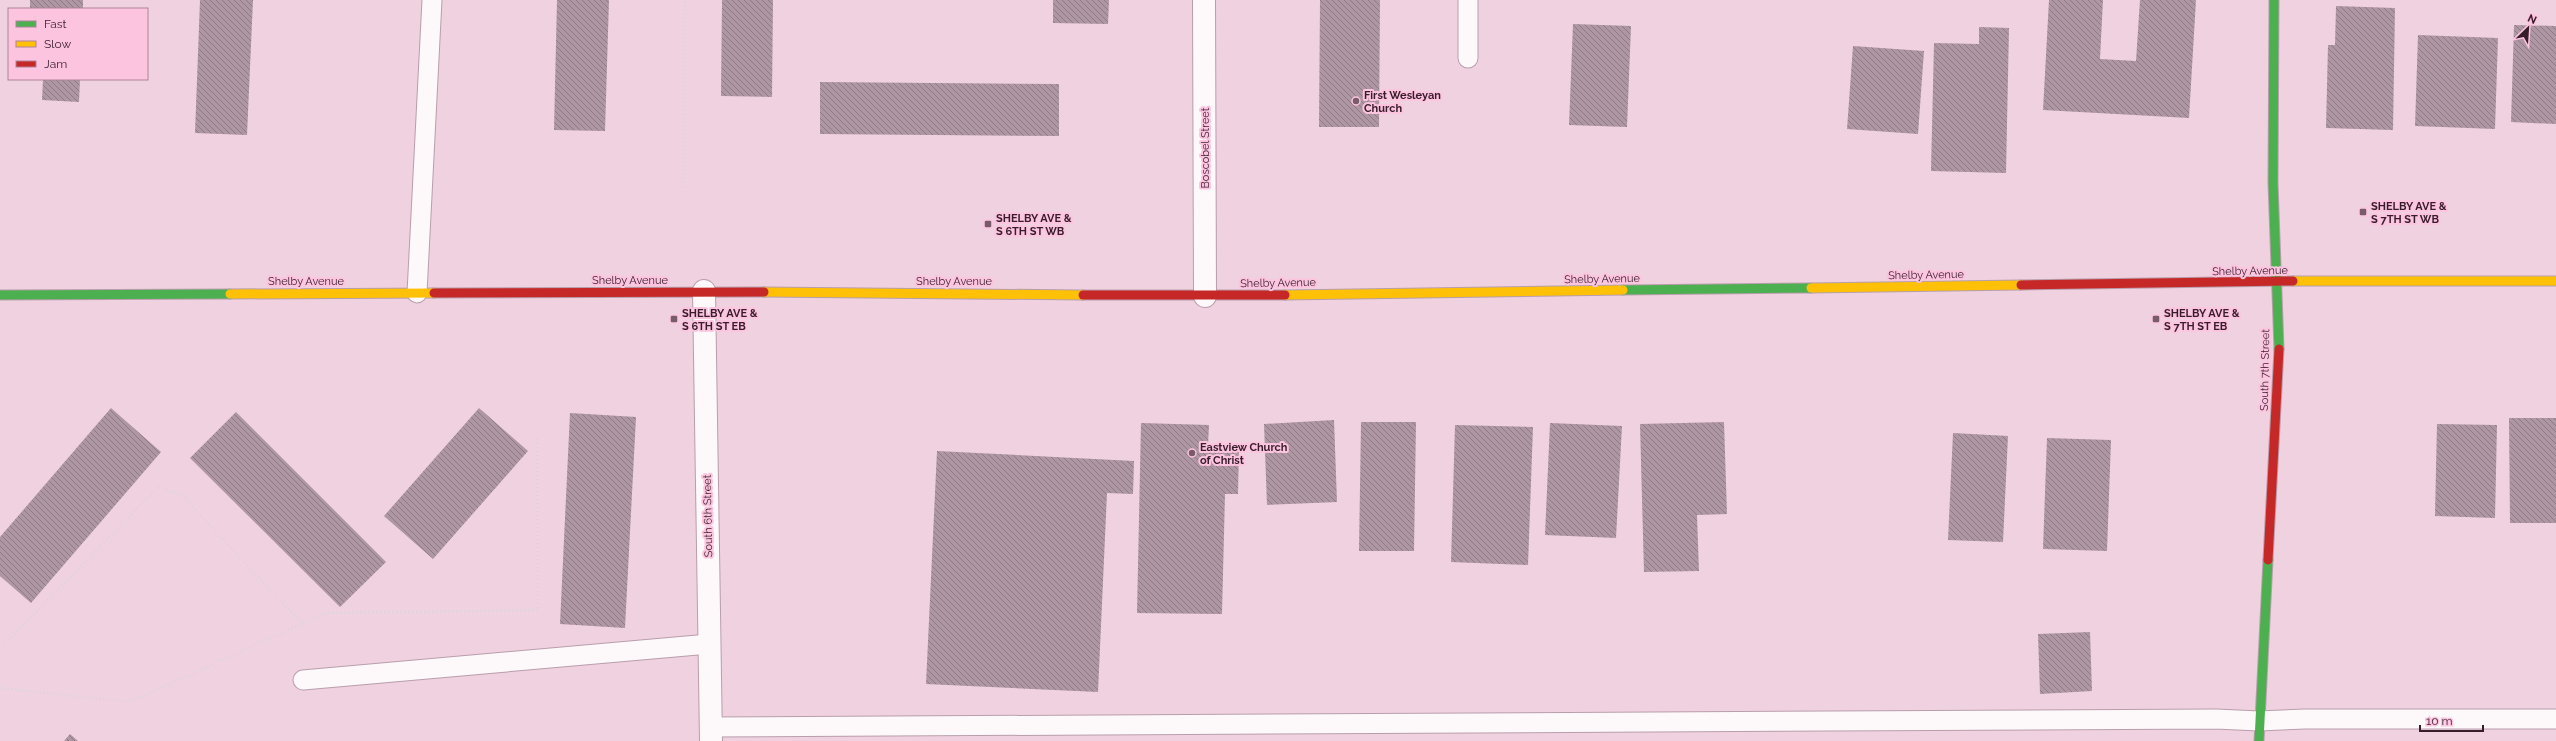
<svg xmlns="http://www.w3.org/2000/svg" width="2556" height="741" viewBox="0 0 2556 741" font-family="Raleway,sans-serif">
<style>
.building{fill:url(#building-back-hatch)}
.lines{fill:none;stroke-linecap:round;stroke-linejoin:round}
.lane-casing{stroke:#b89eab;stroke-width:21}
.street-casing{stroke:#b89eab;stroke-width:24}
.fast-casing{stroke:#b89eab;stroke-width:11}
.slow-casing{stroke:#b89eab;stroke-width:11}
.jam-casing{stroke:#b89eab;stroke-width:11}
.path{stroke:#ddd4d8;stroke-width:2.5;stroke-dasharray:1 3;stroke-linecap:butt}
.lane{stroke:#fdf8fa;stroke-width:19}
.street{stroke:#fdf8fa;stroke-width:22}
.fast{stroke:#4caf50;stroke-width:9}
.slow{stroke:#ffc107;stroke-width:9}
.jam{stroke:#c62828;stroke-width:9}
.poi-dot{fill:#785c6a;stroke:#fdc4e0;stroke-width:1.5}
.labels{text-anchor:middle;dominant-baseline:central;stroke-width:4;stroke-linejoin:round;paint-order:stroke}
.poi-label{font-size:11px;font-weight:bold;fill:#371d2b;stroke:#fdc4e0;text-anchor:start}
.street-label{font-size:11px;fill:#371d2b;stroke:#fdc4e0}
</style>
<defs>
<pattern id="building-back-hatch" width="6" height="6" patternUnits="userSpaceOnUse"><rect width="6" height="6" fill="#ae96a2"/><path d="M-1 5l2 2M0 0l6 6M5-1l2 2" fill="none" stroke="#8e7a84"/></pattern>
</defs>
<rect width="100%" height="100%" fill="#f0d1e0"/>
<g class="building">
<rect x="30" y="0" width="53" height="9"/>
<path d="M200,0H253L247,135L195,133Z"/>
<path d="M557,0H609L605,131L554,130Z"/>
<path d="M722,0H773L772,97L721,96Z"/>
<path d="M1053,0H1109L1108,24L1053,23Z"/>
<path d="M1320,0H1380L1379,127H1319Z"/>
<path d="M2049,0H2103L2100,59L2136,61L2140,0H2196L2189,118L2043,110Z"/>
<path d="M2336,6L2395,8L2393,130L2326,128L2328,45H2335Z"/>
<path d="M1573,24L1631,26L1627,127L1569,125Z"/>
<path d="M2514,25L2556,26V124L2511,122Z"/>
<path d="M1979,27L2009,28L2006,173L1931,171L1934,43L1979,44Z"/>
<path d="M2418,35L2498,38L2495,129L2415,126Z"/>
<path d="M1853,46L1924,51L1918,134L1847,129Z"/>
<path d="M43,79H80L79,102L42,100Z"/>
<path d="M820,82L1059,84V136L820,134Z"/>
<path d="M111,408L161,452L31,603L0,576V537Z"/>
<path d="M479,408L528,451L433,559L384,516Z"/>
<path d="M236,412L386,562L340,607L190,458Z"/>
<path d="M570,413L636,417L625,628L560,624Z"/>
<path d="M2509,418H2556V523H2510Z"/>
<path d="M1334,420L1337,502L1267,505L1264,424Z"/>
<path d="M1361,422H1416L1414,551H1359Z"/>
<path d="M1724,422L1727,514L1697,515L1699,571L1644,572L1640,424Z"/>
<path d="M1141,423L1209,425L1208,446H1239L1238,494H1225L1222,614L1137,613Z"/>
<path d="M1550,423L1622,426L1616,538L1545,535Z"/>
<path d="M2437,424L2497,425L2495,518L2435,516Z"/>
<path d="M1455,425L1533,427L1528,565L1451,562Z"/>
<path d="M1953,433L2008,436L2003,542L1948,540Z"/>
<path d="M2047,438L2111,440L2107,551L2043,549Z"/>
<path d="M937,451L1134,461L1133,494L1107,493L1098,692L926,684Z"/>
<path d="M2090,632L2092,691L2040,694L2038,634Z"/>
<path d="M70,734L78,741H64Z"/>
</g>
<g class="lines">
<defs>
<g id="lane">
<path d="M1468,58V0"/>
<path d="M417,293L432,0"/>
<path d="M303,680L709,644"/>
<path d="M711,727L2216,719L2259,721L2305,719H2556"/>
</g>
<g id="street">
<path d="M1204,0L1205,296"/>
<path d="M704,291L711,741"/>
</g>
<g id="fast">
<path d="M2274,0L2273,183L2279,349"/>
<path d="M1623,290L1811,288"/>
<path d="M0,295L230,294"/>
<path d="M2259,741L2268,560"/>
</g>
<g id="slow">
<path d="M2293,281H2556"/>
<path d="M1811,288L2021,285"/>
<path d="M764,292L1083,295"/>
<path d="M230,294L434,293"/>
<path d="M1285,295L1623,290"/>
</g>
<g id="jam">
<path d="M2021,285L2293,281"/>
<path d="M434,293L764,292"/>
<path d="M1083,295H1285"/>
<path d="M2268,560L2279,349"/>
</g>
</defs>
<use href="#lane" class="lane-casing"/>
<use href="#street" class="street-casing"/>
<use href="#fast" class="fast-casing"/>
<use href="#slow" class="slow-casing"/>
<use href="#jam" class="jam-casing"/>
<g class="path">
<path d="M683,187L685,0"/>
<path d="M0,649L159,486L182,495L302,624"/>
<path d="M0,688L130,702L326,613L538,610L537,436"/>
</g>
<use href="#lane" class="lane"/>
<use href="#street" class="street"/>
<use href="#fast" class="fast"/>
<use href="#slow" class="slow"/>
<use href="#jam" class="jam"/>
</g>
<g class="poi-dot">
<circle cx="1356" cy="101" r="4"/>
<rect x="2359" y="208" width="8" height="8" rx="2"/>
<rect x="984" y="220" width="8" height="8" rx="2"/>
<rect x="670" y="315" width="8" height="8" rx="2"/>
<rect x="2152" y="315" width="8" height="8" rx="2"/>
<circle cx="1192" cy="453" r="4"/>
</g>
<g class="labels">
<g class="poi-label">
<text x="1364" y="95">First Wesleyan<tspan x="1364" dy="13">Church</tspan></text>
<text x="2371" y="206">SHELBY AVE &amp;<tspan x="2371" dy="13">S 7TH ST WB</tspan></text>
<text x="996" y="218">SHELBY AVE &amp;<tspan x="996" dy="13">S 6TH ST WB</tspan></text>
<text x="682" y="313">SHELBY AVE &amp;<tspan x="682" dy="13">S 6TH ST EB</tspan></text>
<text x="2164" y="313">SHELBY AVE &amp;<tspan x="2164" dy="13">S 7TH ST EB</tspan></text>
<text x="1200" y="447">Eastview Church<tspan x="1200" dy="13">of Christ</tspan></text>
</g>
<g class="street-label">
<text transform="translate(1205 148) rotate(-90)">Boscobel Street</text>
<text transform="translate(2250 271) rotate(-1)">Shelby Avenue</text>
<text transform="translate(1926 275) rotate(-1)">Shelby Avenue</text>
<text transform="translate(1602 279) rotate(-1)">Shelby Avenue</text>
<text x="630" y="280">Shelby Avenue</text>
<text x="306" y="281">Shelby Avenue</text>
<text x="954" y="281">Shelby Avenue</text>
<text transform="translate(1278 283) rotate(-1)">Shelby Avenue</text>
<text transform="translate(2265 370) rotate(-89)">South 7th Street</text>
<text transform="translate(708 516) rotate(-91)">South 6th Street</text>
</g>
</g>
<rect x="8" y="8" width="140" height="72" fill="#fdc4e0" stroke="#ae8198"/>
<rect x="16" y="21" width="20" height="6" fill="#4caf50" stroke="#ae8198"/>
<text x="44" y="28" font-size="12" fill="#371d2b">Fast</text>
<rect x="16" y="41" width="20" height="6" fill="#ffc107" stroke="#ae8198"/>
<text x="44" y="48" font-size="12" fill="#371d2b">Slow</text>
<rect x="16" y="61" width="20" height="6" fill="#c62828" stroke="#ae8198"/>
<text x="44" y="68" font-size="12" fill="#371d2b">Jam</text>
<g transform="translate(2528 28) rotate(25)" stroke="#fdc4e0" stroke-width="3" paint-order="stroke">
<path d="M0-3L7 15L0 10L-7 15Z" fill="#371d2b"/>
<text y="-6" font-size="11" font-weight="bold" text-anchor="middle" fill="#371d2b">N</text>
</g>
<path d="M2420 725v6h63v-6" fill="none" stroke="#371d2b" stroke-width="2"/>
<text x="2426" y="725" font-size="12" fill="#371d2b" stroke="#fdc4e0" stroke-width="3" paint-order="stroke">10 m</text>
</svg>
